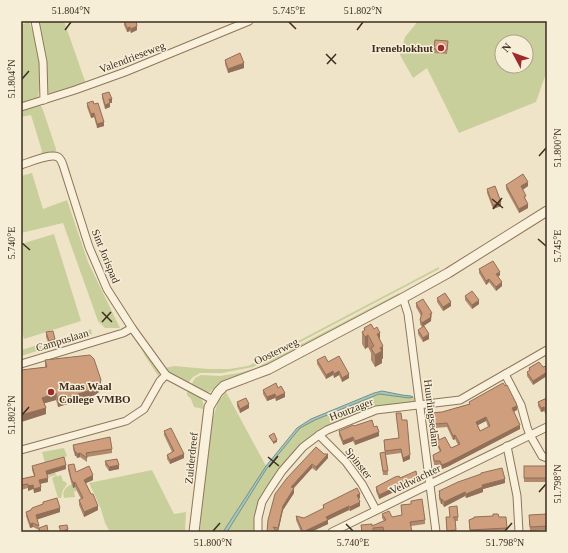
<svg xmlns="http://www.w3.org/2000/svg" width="568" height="553" viewBox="0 0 568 553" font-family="'Times New Roman',serif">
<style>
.green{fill:#c9cf9b;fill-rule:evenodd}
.water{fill:#a9c4bc;stroke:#6f938a}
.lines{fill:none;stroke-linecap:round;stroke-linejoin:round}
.minor-casing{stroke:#8d765c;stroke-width:9}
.tertiary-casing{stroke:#8d765c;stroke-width:11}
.minor{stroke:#faf1dc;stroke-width:7}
.tertiary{stroke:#faf1dc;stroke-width:9}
.wall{fill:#b2896c;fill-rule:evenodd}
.shaded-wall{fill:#916f58}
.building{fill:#cf9f7d;stroke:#916f58;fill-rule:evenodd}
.ticks{fill:none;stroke:#3d2e20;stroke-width:1.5}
.poi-dot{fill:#9e2a2b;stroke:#f7eed8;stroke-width:1.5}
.labels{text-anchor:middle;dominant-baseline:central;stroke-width:3;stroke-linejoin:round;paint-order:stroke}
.poi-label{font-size:11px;font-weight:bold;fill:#3d2e20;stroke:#f7eed8;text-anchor:end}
.street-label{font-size:11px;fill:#3d2e20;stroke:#f7eed8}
.neatline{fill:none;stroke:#3d2e20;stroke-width:1.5}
.ticks-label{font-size:10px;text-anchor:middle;fill:#3d2e20}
</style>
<rect width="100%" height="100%" fill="#f0e4c8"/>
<g class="green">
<path d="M37,21H64L86,84L52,95L45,91L46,69L45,55Z"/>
<path d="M418,21H547V71L536,102L459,133L427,68L413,78L400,55L405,37ZM502,42H526V66H502Z"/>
<path d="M29,22C40,45 42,73 38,98L21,105V25Z"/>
<path d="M39,105L41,106L43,110L56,149V151C52,154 48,155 43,154L41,152L42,151L31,115L21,117V110Z"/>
<path d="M32,173L43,209L67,200L88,262L120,328H105L98,321L63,223L21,233V176Z"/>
<path d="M54,234L81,321L24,339L21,328V244Z"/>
<path d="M439,267V269L253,367L222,373H200L193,377L188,383L174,376L165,368L174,366L208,369H229L248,366L283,349Z"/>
<path d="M399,293L401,295L260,369L229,378L220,382L210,392L206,393L191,385L195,378L201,375L220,376L239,373L256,368Z"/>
<path d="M91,329L92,334L21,356V350Z"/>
<path d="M139,343L160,372L159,377L145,356Z"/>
<path d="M187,391C196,395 206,398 203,409L194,407L191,399L187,395Z"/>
<path d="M226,392L266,466L223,532H200L201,505L211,423L218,402Z"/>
<path d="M379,394L409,398L417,396L415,402L369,409L321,430L305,442L260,499L256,515L255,532H227L267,468L300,428L315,420Z"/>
<path d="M64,448L67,456L59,461L52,463L56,475L49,477L42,452Z"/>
<path d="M152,470L174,514L186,512L185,532H110L105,523L101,509L89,483Z"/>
<path d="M57,475V477L61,475L63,481L66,482L67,484L63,490L61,498H58L52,478Z"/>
<path d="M72,484L73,487H75L77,490L74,492L75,497L64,498C62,491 65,487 72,484Z"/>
</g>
<path class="water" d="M382,391L402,395L411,396L413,397L409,398L379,394L315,420L300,428L267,468L227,532H223L266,466L297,428L311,419L374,393Z"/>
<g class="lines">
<defs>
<g id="minor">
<path d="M35,21L43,62L44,100"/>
<path d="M21,107L75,90L125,72L249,21"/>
<path d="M21,165C30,162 50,153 58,157C61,159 62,162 63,165L89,247L107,289L132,328L166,375L213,400"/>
<path d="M403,298L408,314L436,532"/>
<path d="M21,364L123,333L132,328"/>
<path d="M505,374L521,405L527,427L530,435L542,456L547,458"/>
<path d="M319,435L346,462L362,484L376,510"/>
<path d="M507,446L517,496L519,532"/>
<path d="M21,450L126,421L144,409L160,381L166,375"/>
<path d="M258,532V518L262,502L270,489L282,471L303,447L319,435L327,430L376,410L460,400L547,350"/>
<path d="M332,532L547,427"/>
</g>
<path id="tertiary" d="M194,532L209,407L218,392L224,386L269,369L403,298L448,273L547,211"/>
</defs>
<use href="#minor" class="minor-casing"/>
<use href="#tertiary" class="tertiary-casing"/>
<use href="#minor" class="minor"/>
<use href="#tertiary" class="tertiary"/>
</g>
<g class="wall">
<path d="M124,21L137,25V30L131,33L130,31L127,32L124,25Z"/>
<path d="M435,40L448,45L447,54L434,53Z"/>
<path d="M225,60L244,68L228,73L225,64Z"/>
<path d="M102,94L112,103H110V107L105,109L102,98Z"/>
<path d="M87,103L104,126L97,128L94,117L91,118L87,107Z"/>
<path d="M506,185L528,186L522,190L526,200L528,208L519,213L506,189Z"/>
<path d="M487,189L501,206L493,209L487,193Z"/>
<path d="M479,269L500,275L498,277L502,286L496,291L489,282L486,285L479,273Z"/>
<path d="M465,296L479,304L472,309L465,300Z"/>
<path d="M437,298L451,306L443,311L437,302Z"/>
<path d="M416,303L432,313L431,321L422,327L420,324V320L421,316L416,307Z"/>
<path d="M364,328L380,340L383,358L382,359V363L375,367L371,360V353L368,347L365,349L362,344V332L364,331Z"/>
<path d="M418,330L429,339L423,342L418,334Z"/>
<path d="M46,332L55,343L49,345L46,337Z"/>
<path d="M45,360L101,386L99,392L95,395L58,407L56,400L44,403L46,414L21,422V370L45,367Z"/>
<path d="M317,360L328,362L349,378L342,382L339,375L334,378L333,375L326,379L317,364Z"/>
<path d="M539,362L533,385L527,376V372L529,371V368Z"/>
<path d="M278,388L285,397L276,401L275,398L267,401L263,394V390Z"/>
<path d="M547,398V417L544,411L541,412L538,406V402Z"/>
<path d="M237,402L249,408L240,413L237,406Z"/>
<path d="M469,402L517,410L514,412L520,429L449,466L442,469L440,465H434L433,455L440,452L437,445L432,448L431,435L451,448L458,445L455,439L453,440L447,427L435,428V426H430L429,413L442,412L469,404ZM486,421L488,427L480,431L478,425Z"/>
<path d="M396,413L402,420L410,459L403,462L401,453L386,455L388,475H383L380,453L385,452L384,440L399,438Z"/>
<path d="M354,426L374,427L379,436L355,445L353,441L343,445L339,435V431Z"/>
<path d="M164,431L184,458L170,464L167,459V455L172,452L164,435Z"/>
<path d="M73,445L112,449V453L87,457V462L80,457L77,458L76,456H75L73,449Z"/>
<path d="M316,447L328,458L316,471L312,468L294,488V493L283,510L278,532H267Z"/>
<path d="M105,461L119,469L109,471L105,465Z"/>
<path d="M68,465L76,472L93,480L86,483L98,510L84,517L79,505V500L81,499L75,487L73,488L71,482L68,470Z"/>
<path d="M32,466L66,469L47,475L48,482L40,484L41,491L34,493L33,489L28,491V488L21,490V479L34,476L32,470Z"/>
<rect x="524" y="466" width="23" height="16"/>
<path d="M400,478L417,481L379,499L376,491V487Z"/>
<path d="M505,483L483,489V492L466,498L465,496L444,507L442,504H441L439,499V491Z"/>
<path d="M360,498L359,499L360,506L350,511L349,510L328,520V524L311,532H301L296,520V516L304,518L323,509V505Z"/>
<path d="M411,501L425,520V524L411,526L412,532H383V531L373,532H362L361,525L372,526L384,521L382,518V514L392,517L402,515L401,505L411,504Z"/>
<path d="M43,502L60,512L37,519L39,528L48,532H39V530L33,527L30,528L26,516V512L43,504Z"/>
<path d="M449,507L458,517V521H455L456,532H447L446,517H450Z"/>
<path d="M547,514V530L530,531L529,519Z"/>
<path d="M499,517L507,528V532H470L469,520L474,518Z"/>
</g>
<g class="shaded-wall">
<path d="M137,26V30L131,33V29Z"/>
<path d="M130,27V31L127,32V28Z"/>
<path d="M244,63V68L228,73V69Z"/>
<path d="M109,99H112V103H110V107L105,109V105Z"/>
<path d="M94,113V117L91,118V114Z"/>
<path d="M104,122V126L97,128V124Z"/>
<path d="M528,182V186L521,191V186Z"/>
<path d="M501,202V206L493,209V205Z"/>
<path d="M528,204V208L519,213V209Z"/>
<path d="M500,272V275L496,278V274Z"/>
<path d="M489,279V282L486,285V281Z"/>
<path d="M502,282V286L496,291V287Z"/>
<path d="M479,300V304L472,309V305Z"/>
<path d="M451,302V306L443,311V307Z"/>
<path d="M431,317V321L422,327V323Z"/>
<path d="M380,333V345L377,334Z"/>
<path d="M429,334V339L423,342V338Z"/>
<path d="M368,335V347L365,349V337Z"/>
<path d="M55,339V343L49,345V341Z"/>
<path d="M383,346V358L382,359V363L375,367V355L380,348Z"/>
<path d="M333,371V375L326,379V375Z"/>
<path d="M339,371V375L334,378V374Z"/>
<path d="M547,372V376L533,385V381Z"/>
<path d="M349,374V378L342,382V378Z"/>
<path d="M101,380V386L99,392L95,395L58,407V400Z"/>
<path d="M56,393V400L42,404V398Z"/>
<path d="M285,393V397L276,401V397Z"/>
<path d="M275,394V398L267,401V397Z"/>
<path d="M249,404V408L240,413V409Z"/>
<path d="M517,406V410L512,412V408Z"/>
<path d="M544,407V411L541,412V408Z"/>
<path d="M46,408V414L21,422V415Z"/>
<path d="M486,417V421L476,426V422Z"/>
<path d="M520,425V429L449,466L442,469V465Z"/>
<path d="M379,432V436L355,445V441Z"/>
<path d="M455,435V439L453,440V436Z"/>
<path d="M353,437V441L343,445V441Z"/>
<path d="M277,440V442L273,444V442Z"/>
<path d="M437,442V445L432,448V444Z"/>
<rect x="75" y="452" width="1" height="4"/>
<path d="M80,453V457L77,458V454Z"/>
<path d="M184,454V458L170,464V460Z"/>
<path d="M328,454V458L316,471V467Z"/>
<path d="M410,455V459L403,462V458Z"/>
<path d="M312,464V468L291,491V487Z"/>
<path d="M66,465V469L46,475V471Z"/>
<path d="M119,465V469L109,471V467Z"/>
<path d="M93,475V480L84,484V480Z"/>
<path d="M417,477V481L379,499V495Z"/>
<path d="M48,478V482L39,484V480Z"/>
<path d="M505,479V483L483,489V492L466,498V494L482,485Z"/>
<path d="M75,482V487L73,488V483Z"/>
<path d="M33,485V489L28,491V486Z"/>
<path d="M41,487V491L34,493V489Z"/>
<path d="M294,488V493L283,510L278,532V528L283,506Z"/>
<path d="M465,492V496L444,507V502Z"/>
<path d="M360,494V498L357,500V495Z"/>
<path d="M442,499V504H441V500Z"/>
<path d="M360,502V506L350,511V507Z"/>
<path d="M98,506V510L84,517V512Z"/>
<path d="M349,506V510L328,520V524L311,532H303L326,517Z"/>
<path d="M60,508V512L36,520V515Z"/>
<path d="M33,523V527L30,528V524Z"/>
<path d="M68,529V531L61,532Z"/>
</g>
<g class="building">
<path d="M124,21H137H136L137,26L131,29L130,27L127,28Z"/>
<path d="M435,40L448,41L447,50L434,49Z"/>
<path d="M240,53L244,63L228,69L225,60Z"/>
<path d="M109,92L112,99H109L110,103L105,105L102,94Z"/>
<path d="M93,101L94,104L98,103L104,122L97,124L94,113L91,114L87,103Z"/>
<path d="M523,174L528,182L521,186L526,196L524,197L528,204L519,209L506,185Z"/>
<path d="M495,186L501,202L493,205L487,189Z"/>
<path d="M493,261L500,272L496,274L502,282L496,287L489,279L486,281L479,269Z"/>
<path d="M472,291L479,300L472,305L465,296Z"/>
<path d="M445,293L451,302L443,307L437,298Z"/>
<path d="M423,299L432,313L430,314L431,317L422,323L420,320L422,313L416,303Z"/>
<path d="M371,324L374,329L377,327L380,333L377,334L383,346L380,348L382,351L375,355L371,348L374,346L368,335L365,337L362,332L365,330L364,328Z"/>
<path d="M424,326L429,334L423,338L418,330Z"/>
<path d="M53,331L55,339L49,341L46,332Z"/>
<path d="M90,355L94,359L101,380L99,386L95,389L58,400L56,393L42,398L46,408L21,415V370L47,367L45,360Z"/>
<path d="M325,356L328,362L339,356L349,374L342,378L339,371L334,374L333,371L326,375L317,360Z"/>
<path d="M539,362L543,367L546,366L547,368V372L533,381L527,372L530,370L529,368Z"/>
<path d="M276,383L278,388L281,386L285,393L276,397L275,394L267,397L263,390Z"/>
<path d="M503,383L505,386L507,385L516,403L517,406L512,408L520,425L449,462L442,465L440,461H434L433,455L441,451L437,442L432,444L431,435L438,434L439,440L445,437L451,448L460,444L455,435L453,436L447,423L435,424V422H430L429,413L442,412L470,404L469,402ZM486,417L490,426L480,431L476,422Z"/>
<path d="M246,398L249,404L240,409L237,402Z"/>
<path d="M547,398V413L544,407L541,408L538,402Z"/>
<path d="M396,413H401L402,420H407L410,455L403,458L401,449L385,451L384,440L399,438Z"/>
<path d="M372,420L374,427L377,426L379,432L355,441L353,437L343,441L339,431L353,425L354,426Z"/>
<path d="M171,428L184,454L170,460L167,455L174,451L164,431Z"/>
<path d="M274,433L277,440L273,442L269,436Z"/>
<path d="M110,437L112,449L86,453L87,458L80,453L77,454L76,452H75L73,445Z"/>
<path d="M316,447L324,454H328L316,467L312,464L291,487L294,488L283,506L278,528L273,527L277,532H267L268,520L275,494L287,478Z"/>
<path d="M385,452L388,471H383L380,453Z"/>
<path d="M64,457L66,465L46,471L48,478L39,480L41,487L34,489L33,485L28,486V484L21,485V479L35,476L32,466Z"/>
<path d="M117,459L119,465L109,467L105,461Z"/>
<path d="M74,464L76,472L89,466L93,475L84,480L91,494H93L98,506L84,512L79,500L83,498L75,482L73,483L71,478L68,465Z"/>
<rect x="524" y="466" width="23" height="12"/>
<path d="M502,468L505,479L482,485L483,487L466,494L465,492L444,502L442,499L441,500L439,495L440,494L439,491L458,482L481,474V473Z"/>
<path d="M416,471L417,477L379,495L376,487L395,477L399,476L400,478Z"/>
<path d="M357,488L360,494L357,495L360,502L350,507L349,506L326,517L328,520L303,532L296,516L304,518L324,508L323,505Z"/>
<path d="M57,498L60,508L36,515L39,526L33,523L30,524L26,512L31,510L32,508L43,504V502Z"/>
<path d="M422,499L425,520L410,522L412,532H384L383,527L373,528V532H362L361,525L372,524V526L386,520L382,514L389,511L392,517L402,515L401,505L411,504V501Z"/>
<path d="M457,506L458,517H453L455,519L456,530L447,531L446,517H450L449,507Z"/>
<path d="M493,514H498L499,517H506L507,528L470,530L469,520L474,518V517L493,516Z"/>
<path d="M547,514V526L530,527L529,515Z"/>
<path d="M47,525L48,532H40L39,528Z"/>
<path d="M67,525L68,529L61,532L59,526Z"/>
</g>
<path class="ticks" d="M289,22L296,29M65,30L71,22M357,30L363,22M326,54L336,64M327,64L336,54M22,79L29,71M539,156L546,148M492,199L503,208M493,209L502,198M538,239L546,246M22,243L30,250M102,312L112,322M102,322L111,312M22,415L29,407M268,457L279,466M269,467L278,456M539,492L546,484M346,524L353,531M213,531L220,523M505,531L512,523"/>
<g class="poi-dot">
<circle cx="441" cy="48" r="4"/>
<circle cx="51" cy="392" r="4"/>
</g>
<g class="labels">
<g class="poi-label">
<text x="433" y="48">Ireneblokhut</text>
<text x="59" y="386" text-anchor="start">Maas Waal<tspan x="59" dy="13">College VMBO</tspan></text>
</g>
<g class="street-label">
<text transform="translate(132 57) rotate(-21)">Valendrieseweg</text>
<text transform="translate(106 256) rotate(68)">Sint Jorispad</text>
<text transform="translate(62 340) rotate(-17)">Campuslaan</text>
<text transform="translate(276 351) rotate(-26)">Oosterweg</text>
<text transform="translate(351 409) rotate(-21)">Houtzager</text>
<text transform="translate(432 413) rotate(83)">Huurlingsedam</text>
<text transform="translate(191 458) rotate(-84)">Zuiderdreef</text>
<text transform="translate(359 463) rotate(52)">Spinster</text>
<text transform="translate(415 479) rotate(-26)">Veldwachter</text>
</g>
</g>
<rect width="568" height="553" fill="none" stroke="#f7eed8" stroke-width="44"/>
<g transform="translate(514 54) rotate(311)"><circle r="19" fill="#f7eed8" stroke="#ada18e"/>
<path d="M0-3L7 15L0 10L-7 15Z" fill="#9e2a2b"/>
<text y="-6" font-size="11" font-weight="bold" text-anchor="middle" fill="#3d2e20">N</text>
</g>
<rect x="22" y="22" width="524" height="509" class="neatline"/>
<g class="ticks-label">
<text x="71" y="14">51.804°N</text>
<text x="289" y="14">5.745°E</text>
<text x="363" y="14">51.802°N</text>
<text transform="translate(11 79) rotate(-90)" y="4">51.804°N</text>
<text transform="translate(557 148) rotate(-90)" y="4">51.800°N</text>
<text transform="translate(11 243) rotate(-90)" y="4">5.740°E</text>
<text transform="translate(557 246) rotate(-90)" y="4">5.745°E</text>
<text transform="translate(11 415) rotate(-90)" y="4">51.802°N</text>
<text transform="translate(557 484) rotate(-90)" y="4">51.798°N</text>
<text x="213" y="546">51.800°N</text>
<text x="353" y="546">5.740°E</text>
<text x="505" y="546">51.798°N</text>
</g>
</svg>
